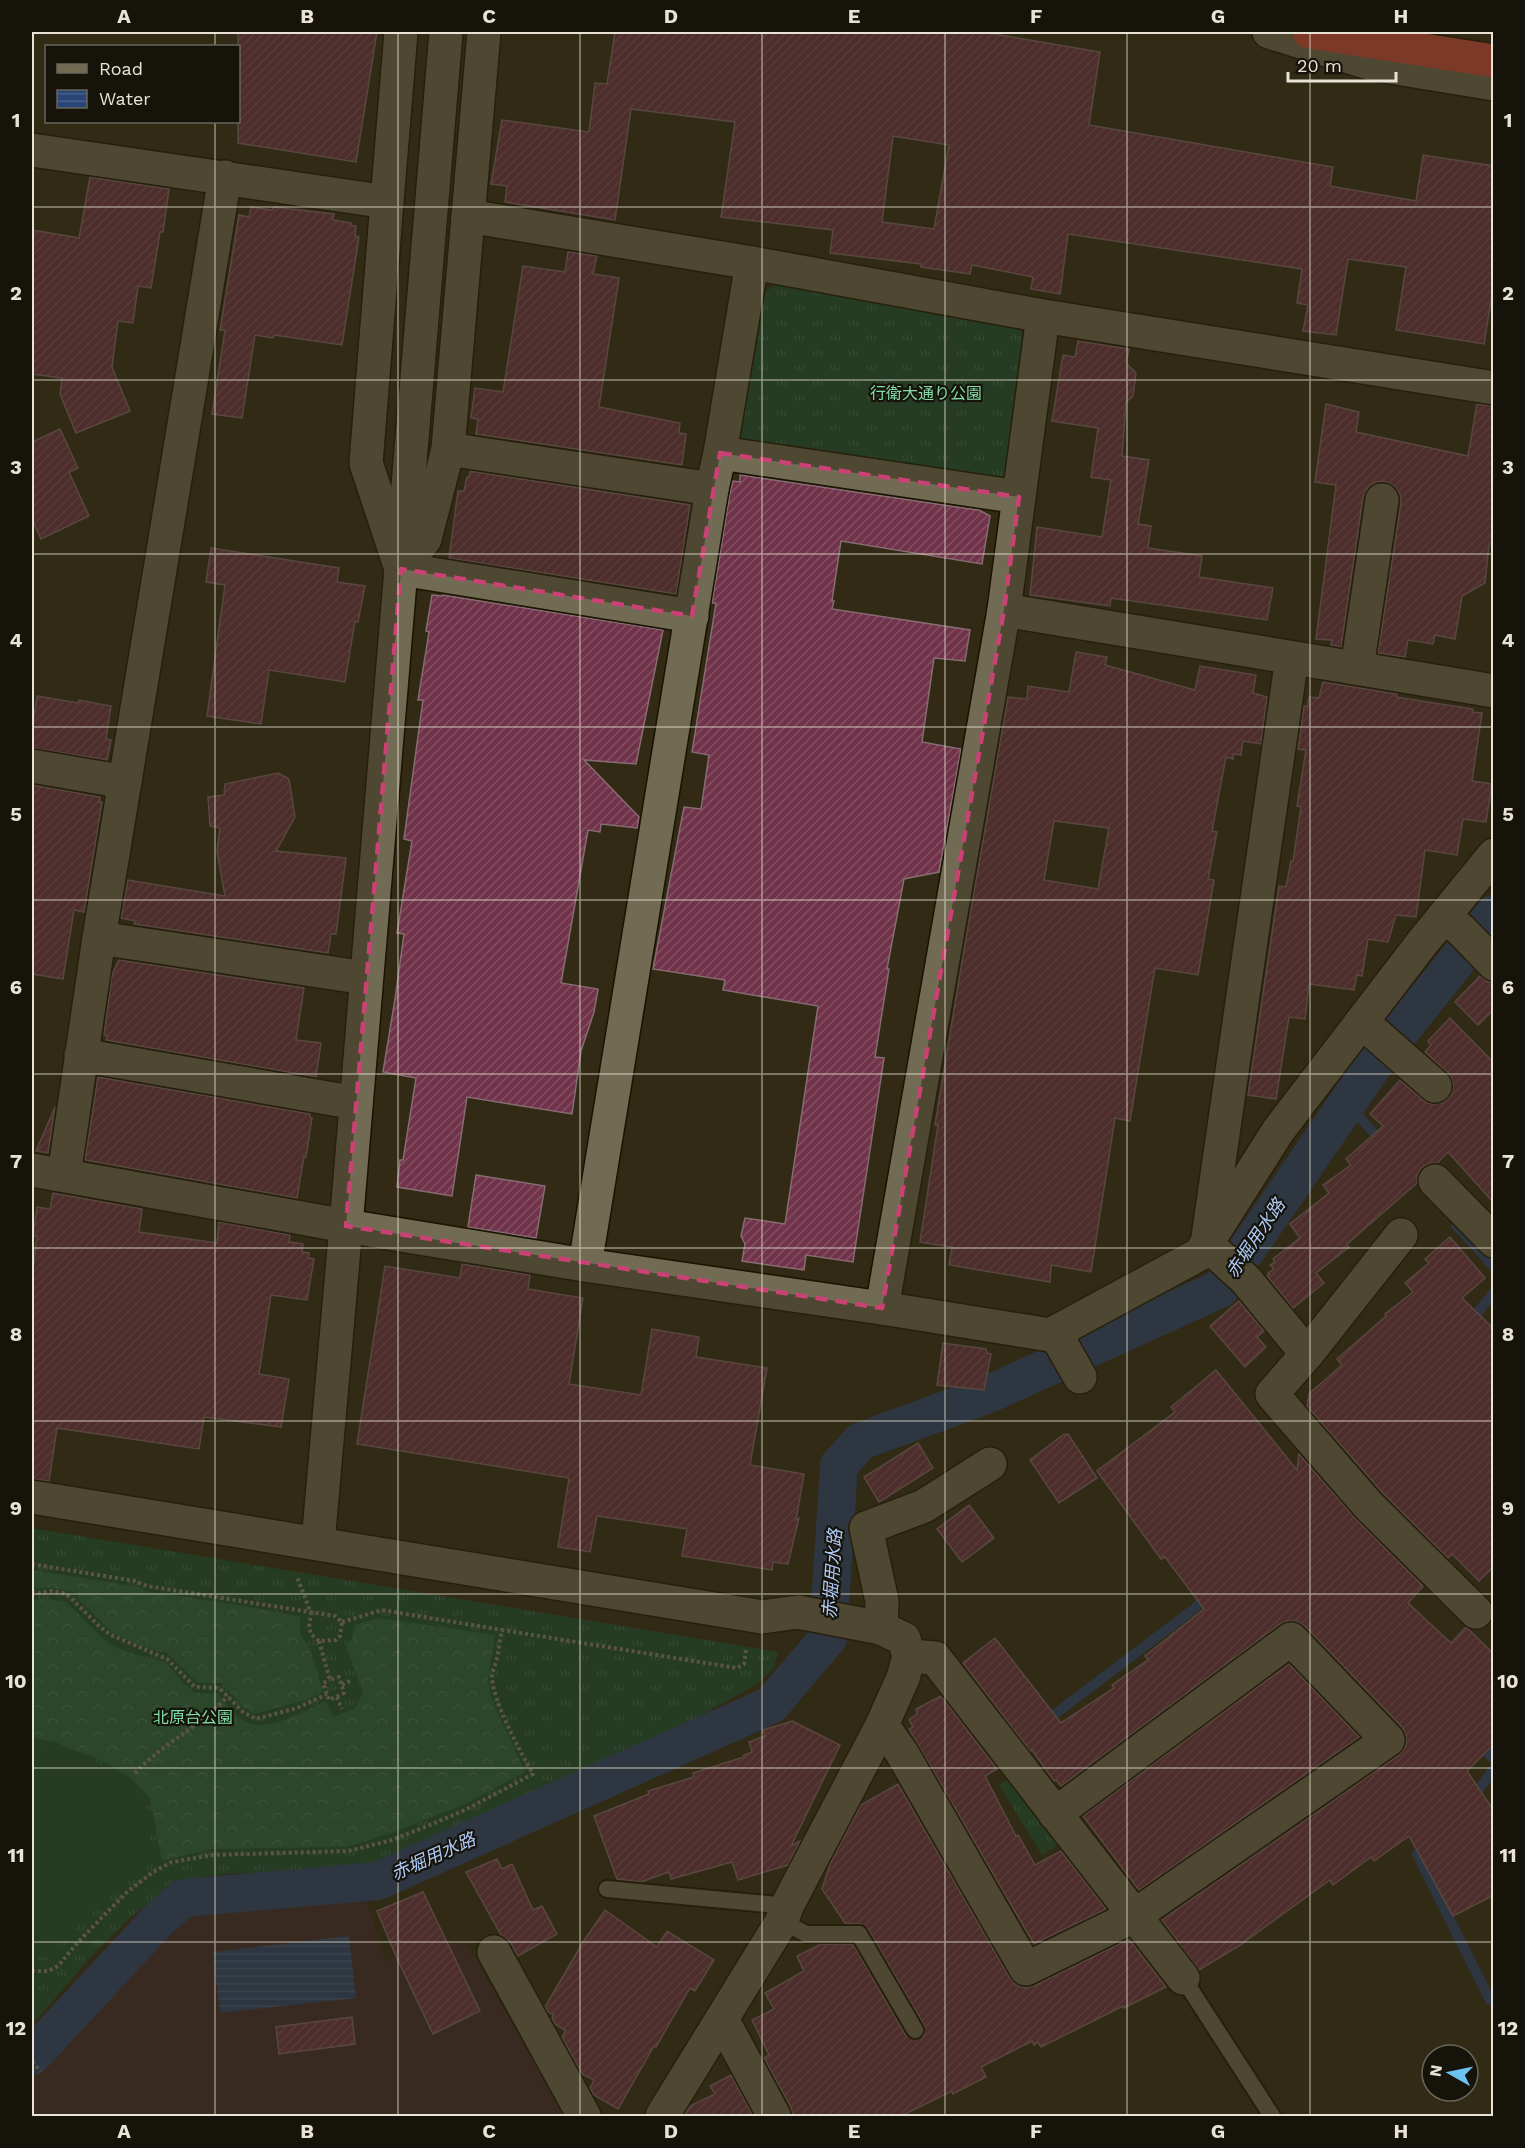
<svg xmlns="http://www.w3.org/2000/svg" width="1525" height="2148" viewBox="0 0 1525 2148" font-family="'Work Sans','Noto Sans JP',sans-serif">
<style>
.education{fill:#412c2d}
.grass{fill:url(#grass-tufts)}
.forest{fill:url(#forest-crowns)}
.pitch{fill:#185132}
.water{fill:url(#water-rules)}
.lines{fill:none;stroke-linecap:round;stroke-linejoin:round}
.stream{stroke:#2a4678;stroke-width:10}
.canal{stroke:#2a4678;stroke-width:38}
.building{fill:url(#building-hatch);stroke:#876c74;stroke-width:1.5;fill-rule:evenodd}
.lane-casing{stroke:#191301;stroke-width:20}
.street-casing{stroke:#191301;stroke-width:36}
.secondary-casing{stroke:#191301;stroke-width:36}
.highway-casing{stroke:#191301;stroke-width:36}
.path{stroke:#8e8776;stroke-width:4;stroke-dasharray:3 3;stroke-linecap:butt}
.lane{stroke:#726b53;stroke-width:16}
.street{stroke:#726b53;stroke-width:33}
.secondary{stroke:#726b53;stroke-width:33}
.highway{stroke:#d84d3f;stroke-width:33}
.marked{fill:none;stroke:#ca4174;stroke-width:4.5;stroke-dasharray:12 8;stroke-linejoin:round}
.grid{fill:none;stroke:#e8e3d6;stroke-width:1.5;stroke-opacity:0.55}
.labels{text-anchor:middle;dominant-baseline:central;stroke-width:4.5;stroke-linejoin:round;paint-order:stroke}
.park-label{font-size:16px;fill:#81dea5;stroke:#16130a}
.water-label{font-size:18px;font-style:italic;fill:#aecaf9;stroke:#16130a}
.neatline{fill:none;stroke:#e8e3d6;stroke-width:2}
.grid-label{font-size:20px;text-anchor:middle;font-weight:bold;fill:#e8e3d6}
</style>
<defs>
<pattern id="grass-tufts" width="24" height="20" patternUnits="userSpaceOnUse" patternTransform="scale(1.5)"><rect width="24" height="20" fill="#185132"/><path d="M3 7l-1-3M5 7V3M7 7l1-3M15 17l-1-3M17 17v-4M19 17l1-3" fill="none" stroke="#3a6a4f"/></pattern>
<pattern id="forest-crowns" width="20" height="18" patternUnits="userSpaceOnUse" patternTransform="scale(1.5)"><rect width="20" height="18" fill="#276944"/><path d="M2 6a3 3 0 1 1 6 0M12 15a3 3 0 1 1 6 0" fill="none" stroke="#467e5e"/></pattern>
<pattern id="water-rules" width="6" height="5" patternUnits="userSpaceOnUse" patternTransform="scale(1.5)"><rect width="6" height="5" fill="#2a4678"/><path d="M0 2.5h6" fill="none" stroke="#49618a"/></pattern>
<pattern id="building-hatch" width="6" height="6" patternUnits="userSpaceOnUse" patternTransform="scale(1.5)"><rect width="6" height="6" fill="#70334a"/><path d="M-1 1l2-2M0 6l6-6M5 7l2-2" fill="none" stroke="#845063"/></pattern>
</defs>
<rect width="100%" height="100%" fill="#322a15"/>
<path class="education" d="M367,1901L385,1962L433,1940L468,1946L565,2116H32V2075L178,1923L219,1910Z"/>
<g class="grass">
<path d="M777,284L1011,318L1025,337L1004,480L745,449L734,433L756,298Z"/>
<path d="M32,1528L779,1652L772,1670L757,1684L665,1736L565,1780L375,1868L224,1874L175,1881L130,1918L90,1958L32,2025Z"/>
<path d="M1016,1774L1061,1843L1042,1855L999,1785Z"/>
</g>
<g class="forest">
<path d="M32,1570L139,1587L149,1592L245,1606L300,1617V1635L309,1646L323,1691L309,1699L254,1714L244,1708L222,1683H198L167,1653L151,1650L114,1634L79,1600L78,1593L46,1587L41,1589L32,1587Z"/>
<path d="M49,1599L66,1602L108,1643L127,1652L165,1662L190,1691L203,1694L218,1693C226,1703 233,1714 244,1721C265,1734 306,1711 325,1701L334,1717L355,1708L363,1693L346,1646L352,1640L355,1625L378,1618L495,1635L488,1679L491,1698L525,1772L463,1805L391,1833L346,1847L209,1849L162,1861L150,1798L131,1778L106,1762L54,1742L32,1738V1600Z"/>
</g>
<path class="pitch" d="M32,1743C90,1755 170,1781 145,1857L47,1957L32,1955Z"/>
<path class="water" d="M349,1936L356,1998L220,2013L213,1952Z"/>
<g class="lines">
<g class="stream">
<path d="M1347,1103L1384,1144"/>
<path d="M1456,1225L1494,1267"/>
<path d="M1470,1322L1494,1292"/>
<path d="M1043,1723L1194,1609L1210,1593"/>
<path d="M1478,1742L1494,1760"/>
<path d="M1472,1798L1494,1769"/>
<path d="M1429,1845L1417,1854L1490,2000L1494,1999"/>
</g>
<path class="canal" d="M32,2056L161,1917L184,1898L378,1881L771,1705L828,1638L839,1465L861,1441L989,1394L1220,1289L1372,1067L1494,914"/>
</g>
<g class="building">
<path d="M238,32H377L356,162L238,143Z"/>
<path d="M615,32H982L1100,52L1089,125L1333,167L1330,186L1416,201L1423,155L1494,166V282L1484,344L1396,330L1406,267L1348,259L1336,335L1303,331L1308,305L1297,303L1302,269L1068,234L1060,294L1031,289L1033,277L972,265L970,274L921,267V264L830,253L833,230L721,217L735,122L631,109L615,220L505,202L507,186L491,184L502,120L589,132L595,83L607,84ZM893,136L949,145L934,229L882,222Z"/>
<path d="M90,177L169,189L163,232H160L151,288L138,286L133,323L118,321L112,367L130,411L76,433L60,394L62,378L32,374V230L79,238Z"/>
<path d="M251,207L272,210L274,207L334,214L333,220L351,223L350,225L356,226L355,236L359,237L342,345L274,335L273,338L255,335L242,418L212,414L225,330H220L239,215L249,217Z"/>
<path d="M568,252L597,256L593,274L619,278L599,407L680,423L679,433L686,434L682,465L476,434L478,419L471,418L475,388L503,392L523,266L565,272Z"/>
<path d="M1078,341L1129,349L1126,363L1136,373L1133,396L1126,402L1122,456L1149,460L1138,524L1151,526L1148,548L1202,556L1199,577L1273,588L1267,620L1111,598L1110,606L1030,595L1037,527L1102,537L1111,480L1091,477L1098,428L1052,421L1063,355L1075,357Z"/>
<path d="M1326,404L1359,412L1356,432L1468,456L1477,404L1494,406V544H1489L1485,583L1462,596L1455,639L1435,635L1433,644L1408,640L1405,657L1378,653L1401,503L1400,494L1394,486L1384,481L1376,482L1368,488L1363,497L1341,647L1331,645L1332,640L1316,639L1336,485L1315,482Z"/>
<path d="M60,429L78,468L69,472L89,516L41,539L32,519V442Z"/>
<path d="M470,471L690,505L676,594L449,558L458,491H464L467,477H469Z"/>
<path d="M740,475L964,508L979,510L990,516L982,564L841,541L832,601H834L832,609L970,630L965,661L934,658L922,742L961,749L939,872L904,879L887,969H889L875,1057L884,1058L853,1262L806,1255L804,1270L742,1261L745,1244L741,1236L745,1218L785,1224L818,1006L723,990L725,980L653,969L684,807L701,809L709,755L692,752L716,603H712L730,493L733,481L740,482Z"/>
<path d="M211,548L339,568L337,582L365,586L358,622L355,621L345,682L269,670L261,724L207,716L225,585L206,582Z"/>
<path d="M432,595L442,596L443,595L663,630L636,764L584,760L639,817L637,828L601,824L600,832L588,830L561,983L598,989L594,1012L581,1051L572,1114L467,1097L452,1196L397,1187L400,1160H403L416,1078L383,1072L395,999L404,934L397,933L412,841L404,839L423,700H418L429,632L426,631Z"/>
<path d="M1076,652L1107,657L1105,665L1195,690L1200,666L1256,675L1253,693L1267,697L1261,744L1243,741L1241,755L1233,754V759L1226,757L1212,831L1217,832L1208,879L1214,880L1198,975L1155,968L1130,1121L1115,1118L1091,1272L1051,1265L1050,1282L949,1265L952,1247L920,1242L938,1125H935L964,950L1008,697L1027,699L1028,686L1069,692ZM1054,821L1109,828L1098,889L1044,880Z"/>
<path d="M1323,682L1397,694L1396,697L1473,709L1472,712L1482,713L1472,781L1492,784L1486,822L1463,819L1457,855L1425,850L1416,917L1396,915L1388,942L1368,939L1362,976L1357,975L1354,990L1309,984L1305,1019L1289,1017L1276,1099L1248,1095L1279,886L1286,887L1291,861H1293L1301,807L1297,806L1306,750L1298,749L1304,706L1307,707L1309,697L1319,698Z"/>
<path d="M37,696L78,703L79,700L111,706L106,739L111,740L107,760L32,748V731Z"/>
<path d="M278,773L289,779L295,817L276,851L346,858L336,934H331L328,953L134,924L136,921L121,918L128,880L225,896L217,851L220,828L210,826L208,797L224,795L225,784Z"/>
<path d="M32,785L100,797L99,802H102L84,912L74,910L63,979L32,974Z"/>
<path d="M119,960L304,988L296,1040L321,1043L316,1077L106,1040L108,1036L104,1035L112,975Z"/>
<path d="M1480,976L1488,982H1494V1009L1478,1025L1455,1002Z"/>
<path d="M1450,1018L1494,1063V1203L1448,1152L1437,1163H1430L1422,1167L1417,1175V1183L1347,1244L1349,1247L1316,1273L1324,1283L1293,1308L1267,1276L1270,1274L1268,1273L1274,1269L1270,1265L1275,1262L1273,1259L1300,1238L1290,1224L1329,1193L1323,1185L1351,1165L1346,1159L1383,1126L1370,1114L1400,1080L1423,1100L1431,1104L1442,1103L1449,1098L1453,1089L1452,1079L1447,1072L1425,1052L1431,1045L1428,1041Z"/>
<path d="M98,1077L310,1114V1118H312L306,1157H304L297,1198L85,1160Z"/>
<path d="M55,1107L48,1153L36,1151Z"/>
<path d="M476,1175L545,1186L536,1238L468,1227Z"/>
<path d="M53,1193L142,1209L139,1232L217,1243L219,1222L290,1235L289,1242L303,1244L302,1252L309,1253L308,1258L314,1259L307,1300L271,1295L259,1374L289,1379L281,1427L204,1417L199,1449L57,1428L49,1481L32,1479V1278L37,1236H33L37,1207L50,1209Z"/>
<path d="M1450,1237L1485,1278L1462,1298L1494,1329V1566L1479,1581L1452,1554L1448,1558L1382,1492L1307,1406L1309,1394L1342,1365L1337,1359L1386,1316L1385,1314L1413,1292L1405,1283L1429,1263L1425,1259Z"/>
<path d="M462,1264L530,1275L528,1289L583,1298L569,1384L641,1395L652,1329L699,1337L696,1357L767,1368L750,1465L804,1474L796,1520L799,1518L788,1564L773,1562L772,1570L682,1556L687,1529L597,1516L590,1552L558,1547L569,1478L357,1444L385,1266L460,1278Z"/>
<path d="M1239,1301L1264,1331L1257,1337L1266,1347L1245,1367L1210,1326Z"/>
<path d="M943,1343L986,1349L987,1353L991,1354L984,1390L937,1385Z"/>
<path d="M1216,1370L1297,1470L1299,1454L1355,1518L1423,1586L1408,1603L1451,1643L1466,1627L1494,1654V1744L1467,1771L1494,1811V1895L1453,1916L1409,1836L1374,1861L1371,1857L1333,1885L1330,1880L1240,1945L1199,1970L1162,1920L1399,1755L1406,1746V1736L1402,1727L1305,1626L1296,1621H1288L1280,1624L1061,1786L1056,1780L1054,1781L1032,1750L1030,1751L963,1663L995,1638L1061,1723L1114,1688L1112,1685L1148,1660L1145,1656L1204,1609L1165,1557L1161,1559L1097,1471L1175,1412L1171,1407Z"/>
<path d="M1068,1434L1097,1478L1059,1503L1030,1460L1063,1435Z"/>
<path d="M918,1443L933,1468L879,1502L864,1477Z"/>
<path d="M969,1505L994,1538L962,1562L937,1529Z"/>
<path d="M1289,1664L1359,1737L1139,1890L1083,1816Z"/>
<path d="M941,1696L997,1769L985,1776L1016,1836L1018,1835L1035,1865L1061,1851L1106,1909L1034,1944L909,1729L913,1727L909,1720L917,1714L916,1709Z"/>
<path d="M792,1721L840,1745L791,1846L800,1841L788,1865L738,1880L732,1862L671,1879L669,1872L641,1882L617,1879L594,1816L649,1794L648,1791L694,1777L693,1773L744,1757V1755L752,1752L749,1742L765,1736L763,1730Z"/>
<path d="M898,1784L1010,1978L1016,1985L1025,1988L1034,1986L1129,1939L1166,1987L1124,2008L1123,2006L1041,2047L1038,2042L1034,2045L1032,2041L981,2067L986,2077L953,2094L952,2091L901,2116H793L791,2107L764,2058L769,2055L752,2020L774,2009L765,1993L804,1971L797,1956L821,1944H853L906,2036L916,2040L924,2035V2025L868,1929L860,1924L845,1923L822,1889L830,1864L861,1805Z"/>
<path d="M497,1859L502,1869L512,1864L533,1910L542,1906L557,1934L518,1956L510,1942L501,1935L466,1872Z"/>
<path d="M423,1892L480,2011L433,2034L395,1954L377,1911Z"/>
<path d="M605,1910L657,1947L667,1931L714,1960L695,1991L690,1988L656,2047L654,2046L618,2109L594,2095L590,2088L594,2080L582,2074L562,2037L566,2031L555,2024L552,2018L554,2015L548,2012L545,2007L583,1942Z"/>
<path d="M352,2017L355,2044L279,2054L276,2027Z"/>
<path d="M731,2075L753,2116H684L690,2106L715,2094L710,2086Z"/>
</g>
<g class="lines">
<defs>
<g id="lane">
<path d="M607,1889L787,1906"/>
<path d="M782,1921L806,1934H859L915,2030"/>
<path d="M1183,1978L1272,2116"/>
</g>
<g id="street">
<path d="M32,150L387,202L366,463L401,569"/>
<path d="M387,202L401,32"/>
<path d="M468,216L752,263L1043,316L1494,388"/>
<path d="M448,449L712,489"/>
<path d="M720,453L1019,497"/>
<path d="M401,569L425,539L448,449L484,32"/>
<path d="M401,569L692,616"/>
<path d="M1004,610L1494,691"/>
<path d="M1292,658L1207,1244L1246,1280L1307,1354"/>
<path d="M1357,668L1382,500"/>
<path d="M32,766L125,782"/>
<path d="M1444,916L1461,930L1494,964"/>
<path d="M99,938L366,978"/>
<path d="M1362,1022L1435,1086"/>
<path d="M81,1055L356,1103"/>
<path d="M32,1170L346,1226L585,1265L882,1308L1050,1335L1200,1254L1278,1131L1422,943L1494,855"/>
<path d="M64,1175L99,938L225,177"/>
<path d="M1435,1181L1494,1241"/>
<path d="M1401,1235L1307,1354L1272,1394L1368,1505L1476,1612"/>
<path d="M585,1265L712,489L720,453L752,263"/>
<path d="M882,1308L1004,610L1043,316"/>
<path d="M1055,1333L1080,1377"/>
<path d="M881,1628L882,1601L866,1528L924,1506L990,1464"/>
<path d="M909,1656L935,1658L1183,1978"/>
<path d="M882,1725L902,1753L1026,1969L1134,1916L1388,1740L1291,1639L1055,1814"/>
<path d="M494,1952L584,2116"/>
<path d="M722,2019L774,2116"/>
<path d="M662,2116L782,1921L787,1906L882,1725L903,1678L909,1656L904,1639L881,1628L798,1612L762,1617"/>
</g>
<g id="secondary">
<path d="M1269,32L1372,64L1494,84"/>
<path d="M32,1497L762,1617"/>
<path d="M318,1543L346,1226L446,32"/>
</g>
<path id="highway" d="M1309,32L1494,61"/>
</defs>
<use href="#lane" class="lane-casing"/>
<use href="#street" class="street-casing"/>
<use href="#secondary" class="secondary-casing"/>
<use href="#highway" class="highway-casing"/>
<g class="path">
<path d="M32,1564L135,1581L147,1586L335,1616L342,1622L340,1636L336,1640L319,1641L311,1634L309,1627L311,1613L297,1577"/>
<path d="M32,1591L39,1593L51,1591L63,1593L70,1597L99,1626L111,1635L167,1659L195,1687L219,1688L243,1712L256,1719L297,1708L327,1694"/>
<path d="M342,1622L382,1610L502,1630"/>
<path d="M319,1641L330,1680L339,1677L344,1693L329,1700L323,1683L330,1680"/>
<path d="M342,1685L352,1680"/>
<path d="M337,1697L342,1709"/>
<path d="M135,1773C163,1743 201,1726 228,1696"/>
<path d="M32,1971H48L58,1966L79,1941L126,1893L153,1872L172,1862L212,1855L348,1851L392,1840L425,1827L465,1810L533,1774C521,1753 491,1699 492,1675C493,1669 496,1664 497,1658C499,1649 500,1639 502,1630L737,1668L744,1664L746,1649"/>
<path d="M32,2062L41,2071"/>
</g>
<use href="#lane" class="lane"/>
<use href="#street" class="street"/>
<use href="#secondary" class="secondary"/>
<use href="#highway" class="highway"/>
</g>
<path d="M0 0H1525V2148H0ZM720,453L1019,497L1004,610L882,1308L346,1226L401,569L692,616Z" fill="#322a15" fill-opacity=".55" fill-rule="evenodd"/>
<path class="marked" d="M720,453L1019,497L1004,610L882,1308L346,1226L401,569L692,616Z"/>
<path class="grid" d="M215,32V46M398,32V2116M580,32V2116M762,32V2116M945,32V2116M1127,32V2116M1310,32V2116M215,122V2116M32,207H1494M32,380H1494M32,554H1494M32,727H1494M32,900H1494M32,1074H1494M32,1248H1494M32,1421H1494M32,1594H1494M32,1768H1494M32,1942H1494"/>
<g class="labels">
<g class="park-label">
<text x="926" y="393">行衛大通り公園</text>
<text x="193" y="1717">北原台公園</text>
</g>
<g class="water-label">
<text transform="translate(1255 1238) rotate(-56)">赤堀用水路</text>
<text transform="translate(832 1574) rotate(-86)">赤堀用水路</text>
<text transform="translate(433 1856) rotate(-24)">赤堀用水路</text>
</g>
</g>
<rect width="1525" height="2148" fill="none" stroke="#16130a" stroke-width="66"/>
<rect x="45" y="45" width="195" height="78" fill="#16130a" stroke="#6a665c" stroke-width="1.5"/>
<rect x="57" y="64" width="30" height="9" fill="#726b53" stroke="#6a665c" stroke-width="1.5"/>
<text x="99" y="75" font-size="18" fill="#e8e3d6">Road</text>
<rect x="57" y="90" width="30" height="18" fill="url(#water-rules)" stroke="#6a665c" stroke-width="1.5"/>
<text x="99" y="105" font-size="18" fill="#e8e3d6">Water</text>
<g transform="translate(1450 2073) rotate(279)"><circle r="28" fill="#16130a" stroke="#6a665c" stroke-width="1.5"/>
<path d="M0-4.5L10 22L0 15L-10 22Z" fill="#6bc3f2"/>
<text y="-9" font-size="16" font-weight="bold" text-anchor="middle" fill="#e8e3d6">N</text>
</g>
<path d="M1288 72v9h108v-9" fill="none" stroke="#e8e3d6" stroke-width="3"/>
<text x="1297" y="72" font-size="18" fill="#e8e3d6" stroke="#16130a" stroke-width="4.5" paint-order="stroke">20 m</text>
<rect x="33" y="33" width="1459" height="2082" class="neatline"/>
<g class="grid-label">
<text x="124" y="23">A</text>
<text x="307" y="23">B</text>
<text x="489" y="23">C</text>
<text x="671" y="23">D</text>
<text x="854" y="23">E</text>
<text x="1036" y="23">F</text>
<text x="1218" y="23">G</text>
<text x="1401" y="23">H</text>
<text x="16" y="127">1</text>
<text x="1508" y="127">1</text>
<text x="16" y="300">2</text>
<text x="1508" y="300">2</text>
<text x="16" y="474">3</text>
<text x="1508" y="474">3</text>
<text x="16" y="647">4</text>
<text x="1508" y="647">4</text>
<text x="16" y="821">5</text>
<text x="1508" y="821">5</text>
<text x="16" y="994">6</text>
<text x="1508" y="994">6</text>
<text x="16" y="1168">7</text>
<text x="1508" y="1168">7</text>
<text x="16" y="1341">8</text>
<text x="1508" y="1341">8</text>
<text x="16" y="1515">9</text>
<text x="1508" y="1515">9</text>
<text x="16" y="1688">10</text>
<text x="1508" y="1688">10</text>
<text x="16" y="1862">11</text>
<text x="1508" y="1862">11</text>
<text x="16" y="2035">12</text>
<text x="1508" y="2035">12</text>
<text x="124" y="2138">A</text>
<text x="307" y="2138">B</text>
<text x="489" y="2138">C</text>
<text x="671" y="2138">D</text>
<text x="854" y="2138">E</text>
<text x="1036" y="2138">F</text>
<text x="1218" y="2138">G</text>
<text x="1401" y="2138">H</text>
</g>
</svg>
